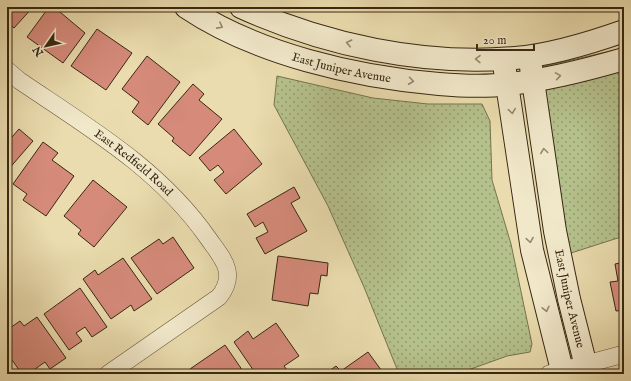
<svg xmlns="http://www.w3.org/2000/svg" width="631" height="381" viewBox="0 0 631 381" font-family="'IM FELL English',serif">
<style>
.park{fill:url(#park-dots);stroke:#767450}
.building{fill:#d58a7a;stroke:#382813}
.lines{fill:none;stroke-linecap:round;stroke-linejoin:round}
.street-casing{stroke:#64553a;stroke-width:18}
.secondary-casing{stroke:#382813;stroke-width:24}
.street{stroke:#f1e8ca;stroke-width:17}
.secondary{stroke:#f1e8ca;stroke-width:22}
.oneway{stroke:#94886e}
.labels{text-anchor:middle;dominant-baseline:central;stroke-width:3;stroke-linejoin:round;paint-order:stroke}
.street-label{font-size:12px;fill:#382813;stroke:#f1e8ca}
</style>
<defs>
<pattern id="park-dots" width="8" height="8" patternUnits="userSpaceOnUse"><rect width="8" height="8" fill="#b5c18c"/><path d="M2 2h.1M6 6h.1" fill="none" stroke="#949d71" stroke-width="1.8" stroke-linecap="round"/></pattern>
</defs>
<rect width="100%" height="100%" fill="#eadcae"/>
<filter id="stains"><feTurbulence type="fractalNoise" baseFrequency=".005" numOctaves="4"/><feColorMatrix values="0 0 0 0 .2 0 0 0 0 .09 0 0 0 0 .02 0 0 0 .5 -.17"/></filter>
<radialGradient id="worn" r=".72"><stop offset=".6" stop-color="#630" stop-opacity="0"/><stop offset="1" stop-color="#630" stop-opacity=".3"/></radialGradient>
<g class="park">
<path d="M624,48V236L568,254L532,69Z"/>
<path d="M277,76L373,98L428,104H482L490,121L492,180L511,244L532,344L530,352L507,356L457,374H399L364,287L328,206L274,105Z"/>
</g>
<g class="building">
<path d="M7,7H33L14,28L7,22Z"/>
<path d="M49,7H54L85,33L63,63L27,37Z"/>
<path d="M97,29L132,53L106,90L71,66Z"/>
<path d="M147,56L180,82L148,125L132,112L139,102L122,89Z"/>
<path d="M193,84L204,94L199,100L222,119L190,156L172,141L174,138L158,124Z"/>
<path d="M19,129L33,141L7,171V133L12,137Z"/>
<path d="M234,129L262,164L226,194L214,180L224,172L218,165L210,171L199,158Z"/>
<path d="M43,142L58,153L52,160L74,176L46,216L23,200L27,194L13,184Z"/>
<path d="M93,180L127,207L94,247L78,234L81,230L64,216Z"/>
<path d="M294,187L300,198L291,203L307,231L265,254L256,238L268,232L263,222L255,227L247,214Z"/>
<path d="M173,237L194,268L157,294L131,258L159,239L163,244Z"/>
<path d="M278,256L328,263L327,276L321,275L318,294L310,293L308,306L272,300Z"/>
<path d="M123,258L152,299L134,311L131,305L111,319L83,279L95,270L98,275Z"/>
<path d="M624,262V310L616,311L610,282L618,281L615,264Z"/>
<path d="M80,288L107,327L92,337L85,327L76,333L82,341L69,350L44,314Z"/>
<path d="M37,317L66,358L50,369L45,362L28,374H22L7,353V330L20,321L24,326Z"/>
<path d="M276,323L299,356L284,366L290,374H256L234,342L248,331L253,339Z"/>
<path d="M225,345L245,374H194L190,369Z"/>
<path d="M368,352L384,374H325L336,366L341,371Z"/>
</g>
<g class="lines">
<defs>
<g id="street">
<path id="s1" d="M7,70L20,81C88,127 160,169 208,238C222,258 238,273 219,297L108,374"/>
<path d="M549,374L624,354"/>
</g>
<g id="secondary">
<path id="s2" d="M186,7C256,54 355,77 439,84C462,86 486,87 509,84C548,80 586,70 624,59"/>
<path d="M241,7C325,45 423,66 515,58C552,55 590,43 624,31"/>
<path id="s3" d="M531,67L555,231L569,299L588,374"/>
<path d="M505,71L532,250L563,374"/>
</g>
</defs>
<use href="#street" class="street-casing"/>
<use href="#secondary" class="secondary-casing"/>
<use href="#street" class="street"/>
<use href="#secondary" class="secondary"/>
</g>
<defs><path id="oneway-chevron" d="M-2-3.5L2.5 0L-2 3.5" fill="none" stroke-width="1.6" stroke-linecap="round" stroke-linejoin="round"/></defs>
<g class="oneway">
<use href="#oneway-chevron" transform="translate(220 26) rotate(28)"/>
<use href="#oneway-chevron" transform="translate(349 43) rotate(-167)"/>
<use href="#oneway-chevron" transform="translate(478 59) rotate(-179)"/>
<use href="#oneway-chevron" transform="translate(558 76) rotate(-9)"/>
<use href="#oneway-chevron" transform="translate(411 81) rotate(7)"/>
<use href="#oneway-chevron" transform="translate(512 111) rotate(82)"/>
<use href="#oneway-chevron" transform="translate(544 151) rotate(-98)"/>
<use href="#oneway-chevron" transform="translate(530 240) rotate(81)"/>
<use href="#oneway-chevron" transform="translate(546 309) rotate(77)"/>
</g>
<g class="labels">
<g class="street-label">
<text stroke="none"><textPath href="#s2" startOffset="168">East Juniper Avenue</textPath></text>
<text stroke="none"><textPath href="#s1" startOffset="157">East Redfield Road</textPath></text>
<text stroke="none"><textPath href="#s3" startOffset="235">East Juniper Avenue</textPath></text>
</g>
</g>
<rect width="631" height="381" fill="none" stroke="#eadcae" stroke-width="24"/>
<rect x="8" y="8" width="615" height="365" fill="none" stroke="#382813" stroke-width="2"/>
<rect x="12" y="12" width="607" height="357" fill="none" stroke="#382813"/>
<g transform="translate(46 46) rotate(236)" stroke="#f1e8ca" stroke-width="3" paint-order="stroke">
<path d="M0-3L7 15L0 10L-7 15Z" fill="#382813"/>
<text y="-6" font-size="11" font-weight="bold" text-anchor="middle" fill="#382813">N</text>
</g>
<path d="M477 44v6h57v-6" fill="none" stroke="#382813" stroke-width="2"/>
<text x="483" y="44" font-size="12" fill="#382813" stroke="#f1e8ca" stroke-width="3" paint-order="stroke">20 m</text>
<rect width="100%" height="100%" filter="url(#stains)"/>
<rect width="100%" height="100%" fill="url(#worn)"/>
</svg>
